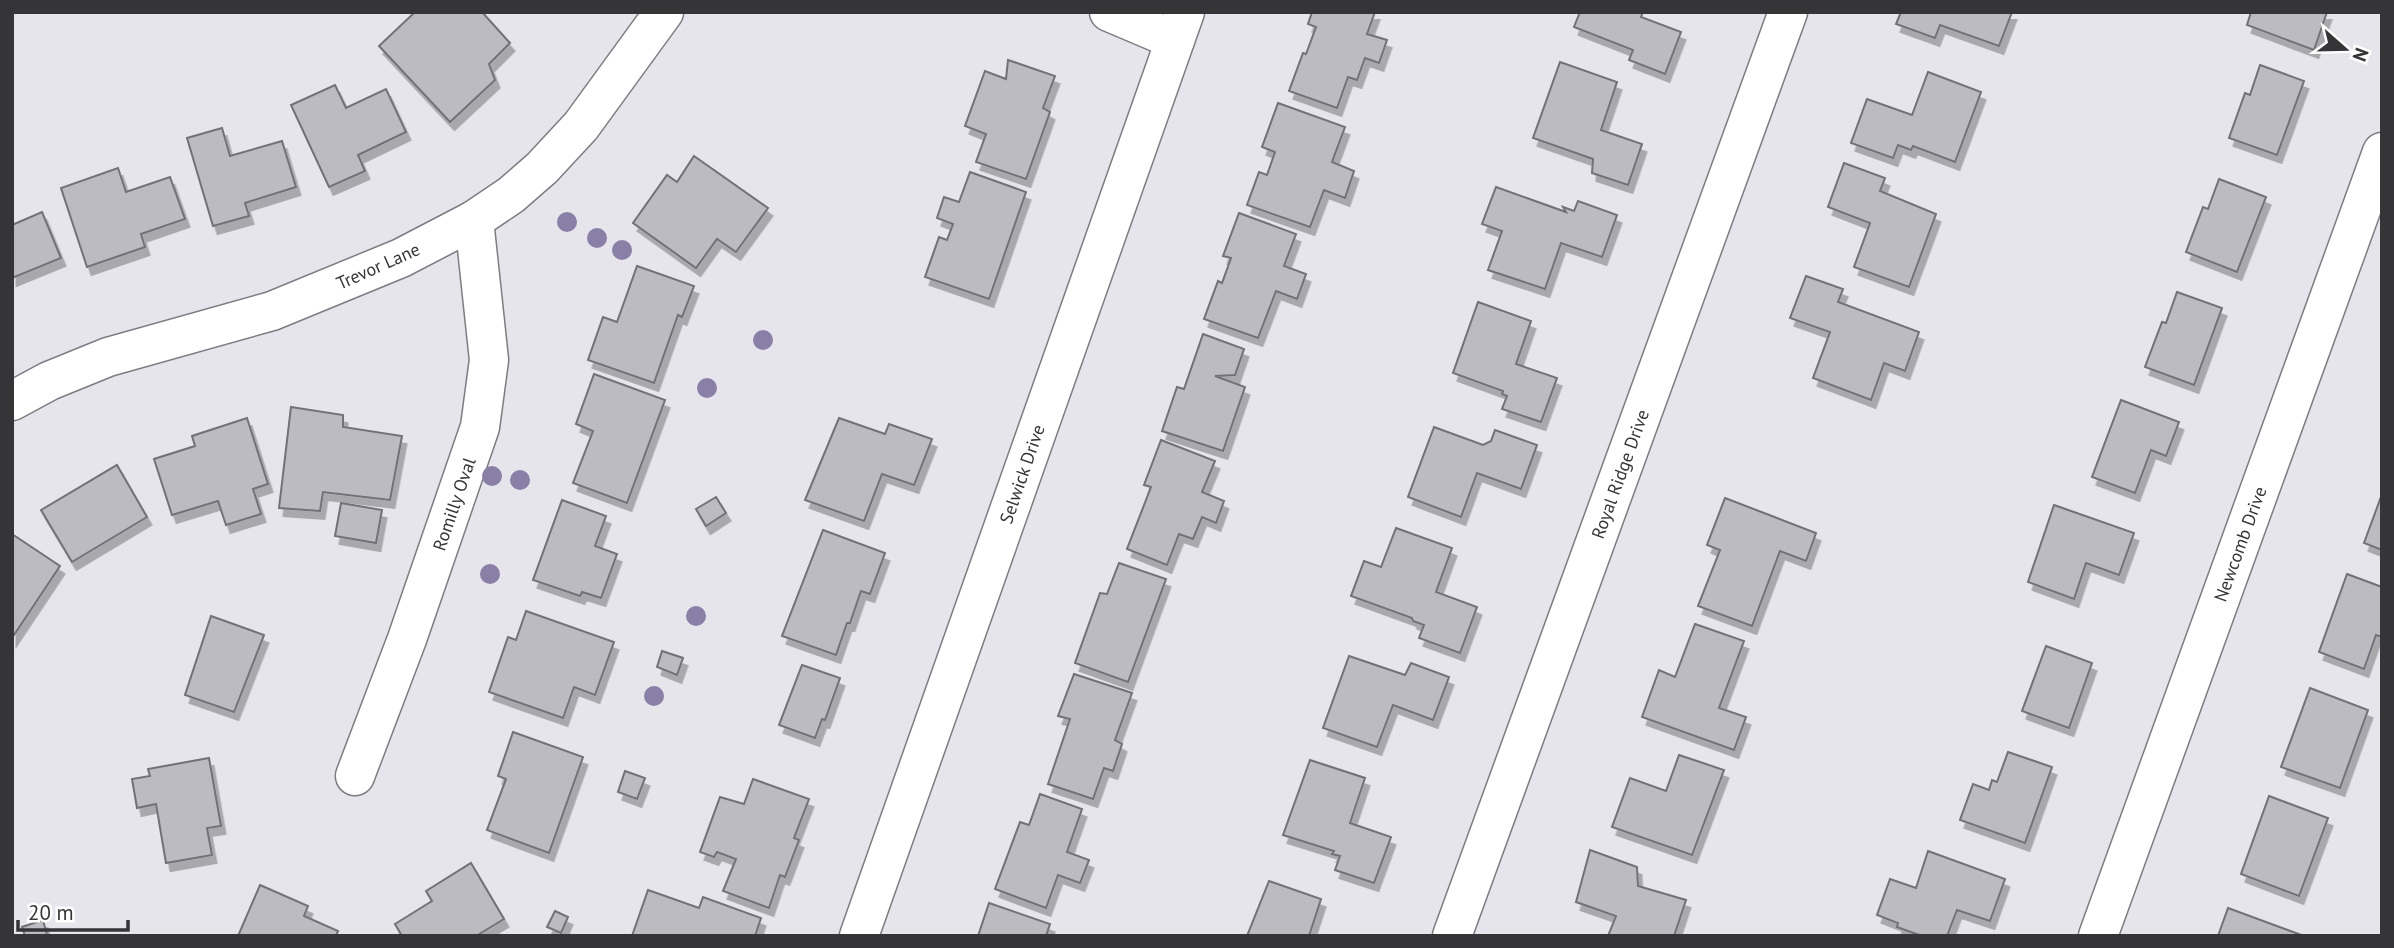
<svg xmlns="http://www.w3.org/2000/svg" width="2394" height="948" viewBox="0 0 2394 948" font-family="'PT Sans',sans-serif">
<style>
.building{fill:#bcbbc2;stroke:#727177;stroke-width:2;filter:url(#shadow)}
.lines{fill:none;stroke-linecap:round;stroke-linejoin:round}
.street-casing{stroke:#7d7c82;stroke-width:41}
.street{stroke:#fff;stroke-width:38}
.tree{fill:#8a7fa7}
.labels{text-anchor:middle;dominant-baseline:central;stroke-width:5;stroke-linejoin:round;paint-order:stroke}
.street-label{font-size:18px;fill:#353437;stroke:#fff}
</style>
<defs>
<filter id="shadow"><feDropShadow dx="4.5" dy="8" stdDeviation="0" flood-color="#0004"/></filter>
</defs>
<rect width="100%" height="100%" fill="#e6e5ec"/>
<g class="building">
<path d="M415,12H482L510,43L489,64L495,80L450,122L379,46Z"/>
<path d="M1312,12H1375L1367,34L1387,40L1379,63L1365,58L1357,80L1348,77L1337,108L1289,91L1303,53L1306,54L1316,27L1308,24Z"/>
<path d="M1580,12H1643L1641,17L1681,32L1665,74L1629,60L1633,50L1574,27Z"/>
<path d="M1901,12H2012L1999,46L1940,25L1935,38L1896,24Z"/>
<path d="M2251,12H2327L2314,50L2247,25Z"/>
<path d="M1008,60L1055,76L1043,108L1050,112L1026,179L976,162L986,134L965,126L985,71L1006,79Z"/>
<path d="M1560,62L1617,82L1601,130L1642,144L1628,185L1592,173L1593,159L1533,138Z"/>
<path d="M2260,65L2304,81L2277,155L2229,138L2245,93L2250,95Z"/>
<path d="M1928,72L1981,92L1955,162L1913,146L1911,150L1898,145L1893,158L1851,143L1867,99L1912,115Z"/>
<path d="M335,85L346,108L386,89L406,132L358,155L365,171L329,187L291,105Z"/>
<path d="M1278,103L1345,127L1332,162L1354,171L1345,198L1324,190L1310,227L1247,205L1259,172L1267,175L1275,152L1262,147Z"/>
<path d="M222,128L230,156L282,141L296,187L245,203L249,216L213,226L187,138Z"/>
<path d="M694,156L768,208L736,252L717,239L696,268L633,223L667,175L677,182Z"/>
<path d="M1844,163L1885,178L1880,191L1936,214L1909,287L1854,267L1870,223L1828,207Z"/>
<path d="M118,168L126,192L170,177L185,219L141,234L145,247L87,267L61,188Z"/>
<path d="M970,172L1026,192L989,299L925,277L939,237L947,240L953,224L937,218L944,197L959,202Z"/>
<path d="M2219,179L2266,197L2237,272L2186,252L2203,207L2208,209Z"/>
<path d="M1496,187L1566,212L1563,207L1574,211L1578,201L1617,215L1602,257L1561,243L1545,289L1488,270L1502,231L1482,224Z"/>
<path d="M42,212L61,258L12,278V225Z"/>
<path d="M1239,213L1296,234L1284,266L1306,274L1297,299L1276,291L1258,338L1204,319L1218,281L1222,283L1231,258L1223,256Z"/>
<path d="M637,266L694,286L682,317L678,315L654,383L588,360L603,317L617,322Z"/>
<path d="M1806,276L1843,289L1838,302L1919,332L1905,371L1884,363L1871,400L1813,378L1830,332L1790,318Z"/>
<path d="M2177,292L2222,308L2194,385L2145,367L2162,322L2166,323Z"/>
<path d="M1478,302L1531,321L1516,364L1557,378L1541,422L1502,409L1507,396L1502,394L1503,391L1453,373Z"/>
<path d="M1203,334L1244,349L1235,375L1215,376L1245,387L1223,451L1162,431L1177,387L1184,389Z"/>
<path d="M594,374L665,400L627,503L573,483L593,431L576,424Z"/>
<path d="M2121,400L2179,422L2166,456L2151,450L2135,493L2092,477Z"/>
<path d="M291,407L343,415V427L402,436L390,500L323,492L320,511L279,508Z"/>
<path d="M247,418L268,484L253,489L261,514L226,525L218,501L172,515L154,459L195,446L192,436Z"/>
<path d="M839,418L885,434L889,424L932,439L914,485L882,474L864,521L805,500Z"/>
<path d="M1434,427L1483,445L1491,441L1495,430L1537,445L1521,489L1477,473L1461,517L1408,497Z"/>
<path d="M1161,440L1215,461L1202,492L1224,501L1216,523L1202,517L1193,539L1179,534L1167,565L1127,549L1151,487L1144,485Z"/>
<path d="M117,465L147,517L72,562L41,510Z"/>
<path d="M2382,494V550L2364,543Z"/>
<path d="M716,497L726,513L706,526L696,509Z"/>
<path d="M1725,498L1816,533L1806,561L1780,551L1752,626L1698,606L1720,550L1707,545Z"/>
<path d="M562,500L606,516L595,546L617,554L601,598L582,592L580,596L533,580Z"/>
<path d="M341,503L382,510L376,543L335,536Z"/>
<path d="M2054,505L2134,533L2119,575L2086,563L2074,599L2028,582Z"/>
<path d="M1396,528L1452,548L1436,592L1477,607L1460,653L1419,638L1424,625L1413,621L1412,618L1351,596L1364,561L1381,567Z"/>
<path d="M823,530L885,553L870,594L861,591L850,623H847L836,655L782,636Z"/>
<path d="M12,534L60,566L12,638Z"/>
<path d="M1119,563L1166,579L1128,682L1075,663L1100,593L1107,594Z"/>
<path d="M2347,574L2382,587V637L2376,635L2364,669L2319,652Z"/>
<path d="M526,611L614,642L595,695L574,687L563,718L489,692L508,637L516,640Z"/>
<path d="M211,616L264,635L234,712L185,695Z"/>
<path d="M1695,624L1744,641L1719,708L1746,717L1734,750L1642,717L1659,670L1675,677Z"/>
<path d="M2046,646L2092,663L2069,728L2022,711Z"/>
<path d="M662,651L683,658L677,675L657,667Z"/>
<path d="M1349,656L1405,675L1411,663L1449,677L1433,720L1393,705L1377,747L1323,728Z"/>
<path d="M802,665L840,678L825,720L822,719L815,738L779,725Z"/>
<path d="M1074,674L1132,693L1115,740L1122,744L1113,771L1104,768L1093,799L1048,784L1070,719L1058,716Z"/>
<path d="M2310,688L2368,710L2340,788L2281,767Z"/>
<path d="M513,732L583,757L549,853L487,830L506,779L498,776Z"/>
<path d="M2008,752L2052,767L2025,843L1960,820L1973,784L1989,790L1992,780L1997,782Z"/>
<path d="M1679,755L1724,770L1692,855L1612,827L1630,778L1666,791Z"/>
<path d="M209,758L221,826L207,828L212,855L166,863L156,804L137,808L132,779L150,776L148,769Z"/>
<path d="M1310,760L1365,778L1350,823L1391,837L1374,883L1335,870L1340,856L1332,854L1334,851L1283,835Z"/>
<path d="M625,771L645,778L637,799L618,792Z"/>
<path d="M753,779L809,799L794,838L799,840L785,877L780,875L769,908L723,891L736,859L717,852L714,857L700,852L720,797L744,804Z"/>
<path d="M1040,794L1082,809L1067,852L1089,860L1080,883L1058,875L1046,908L995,889L1020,822L1029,825Z"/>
<path d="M2269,796L2328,818L2299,896L2241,874Z"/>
<path d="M1590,850L1637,867L1638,886L1686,900L1674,936H1608L1616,916L1576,902Z"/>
<path d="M1928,851L2005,879L1990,921L1957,910L1947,936H1922L1897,927L1898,923L1877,915L1890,879L1916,888Z"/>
<path d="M471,863L504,919L476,936H402L395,924L432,901L426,891Z"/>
<path d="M1269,881L1321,899L1309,936H1247Z"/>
<path d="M260,885L308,906L304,916L338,931L336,936H238Z"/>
<path d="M648,890L699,908L703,897L761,918L755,936H632Z"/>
<path d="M989,903L1050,924L1046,936H978Z"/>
<path d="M2228,908L2304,936H2218Z"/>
<path d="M555,911L568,917L561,933L547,927Z"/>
<path d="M43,920L47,935L25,936L22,927Z"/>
</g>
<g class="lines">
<defs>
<g id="street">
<path d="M1109,12L1175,40"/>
<path d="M12,401L49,381L108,357L272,311L401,258L474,220L511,195L542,168L581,126L664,12"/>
<path d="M355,776L407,639L480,427L489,360L474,220"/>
<path d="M859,936L1185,12"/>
<path d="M1452,936L1788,12"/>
<path d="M2098,936L2382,152"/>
</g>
</defs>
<use href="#street" class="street-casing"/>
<use href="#street" class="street"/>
</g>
<g class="tree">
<circle cx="567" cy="222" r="10"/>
<circle cx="597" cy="238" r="10"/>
<circle cx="622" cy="250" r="10"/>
<circle cx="763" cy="340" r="10"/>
<circle cx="707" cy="388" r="10"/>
<circle cx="492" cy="476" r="10"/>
<circle cx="520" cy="480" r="10"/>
<circle cx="490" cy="574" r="10"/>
<circle cx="696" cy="616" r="10"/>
<circle cx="654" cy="696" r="10"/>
</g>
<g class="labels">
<g class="street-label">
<text transform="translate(378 266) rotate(-24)">Trevor Lane</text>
<text transform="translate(1022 474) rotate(-71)">Selwick Drive</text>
<text transform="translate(1620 474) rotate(-70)">Royal Ridge Drive</text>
<text transform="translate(454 504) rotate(-71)">Romilly Oval</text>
<text transform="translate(2240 544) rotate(-70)">Newcomb Drive</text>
</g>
</g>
<rect width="2394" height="948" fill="none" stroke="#353437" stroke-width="28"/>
<g transform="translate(2345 49) rotate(110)" stroke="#ffffff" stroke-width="5" paint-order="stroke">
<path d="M0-5L12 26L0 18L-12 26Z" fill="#353437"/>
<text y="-10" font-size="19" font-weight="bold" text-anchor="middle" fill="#353437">N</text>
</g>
<path d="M18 920v10h110v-10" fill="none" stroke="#353437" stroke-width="3.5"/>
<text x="28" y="920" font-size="21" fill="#353437" stroke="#ffffff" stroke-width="5" paint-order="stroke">20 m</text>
</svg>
